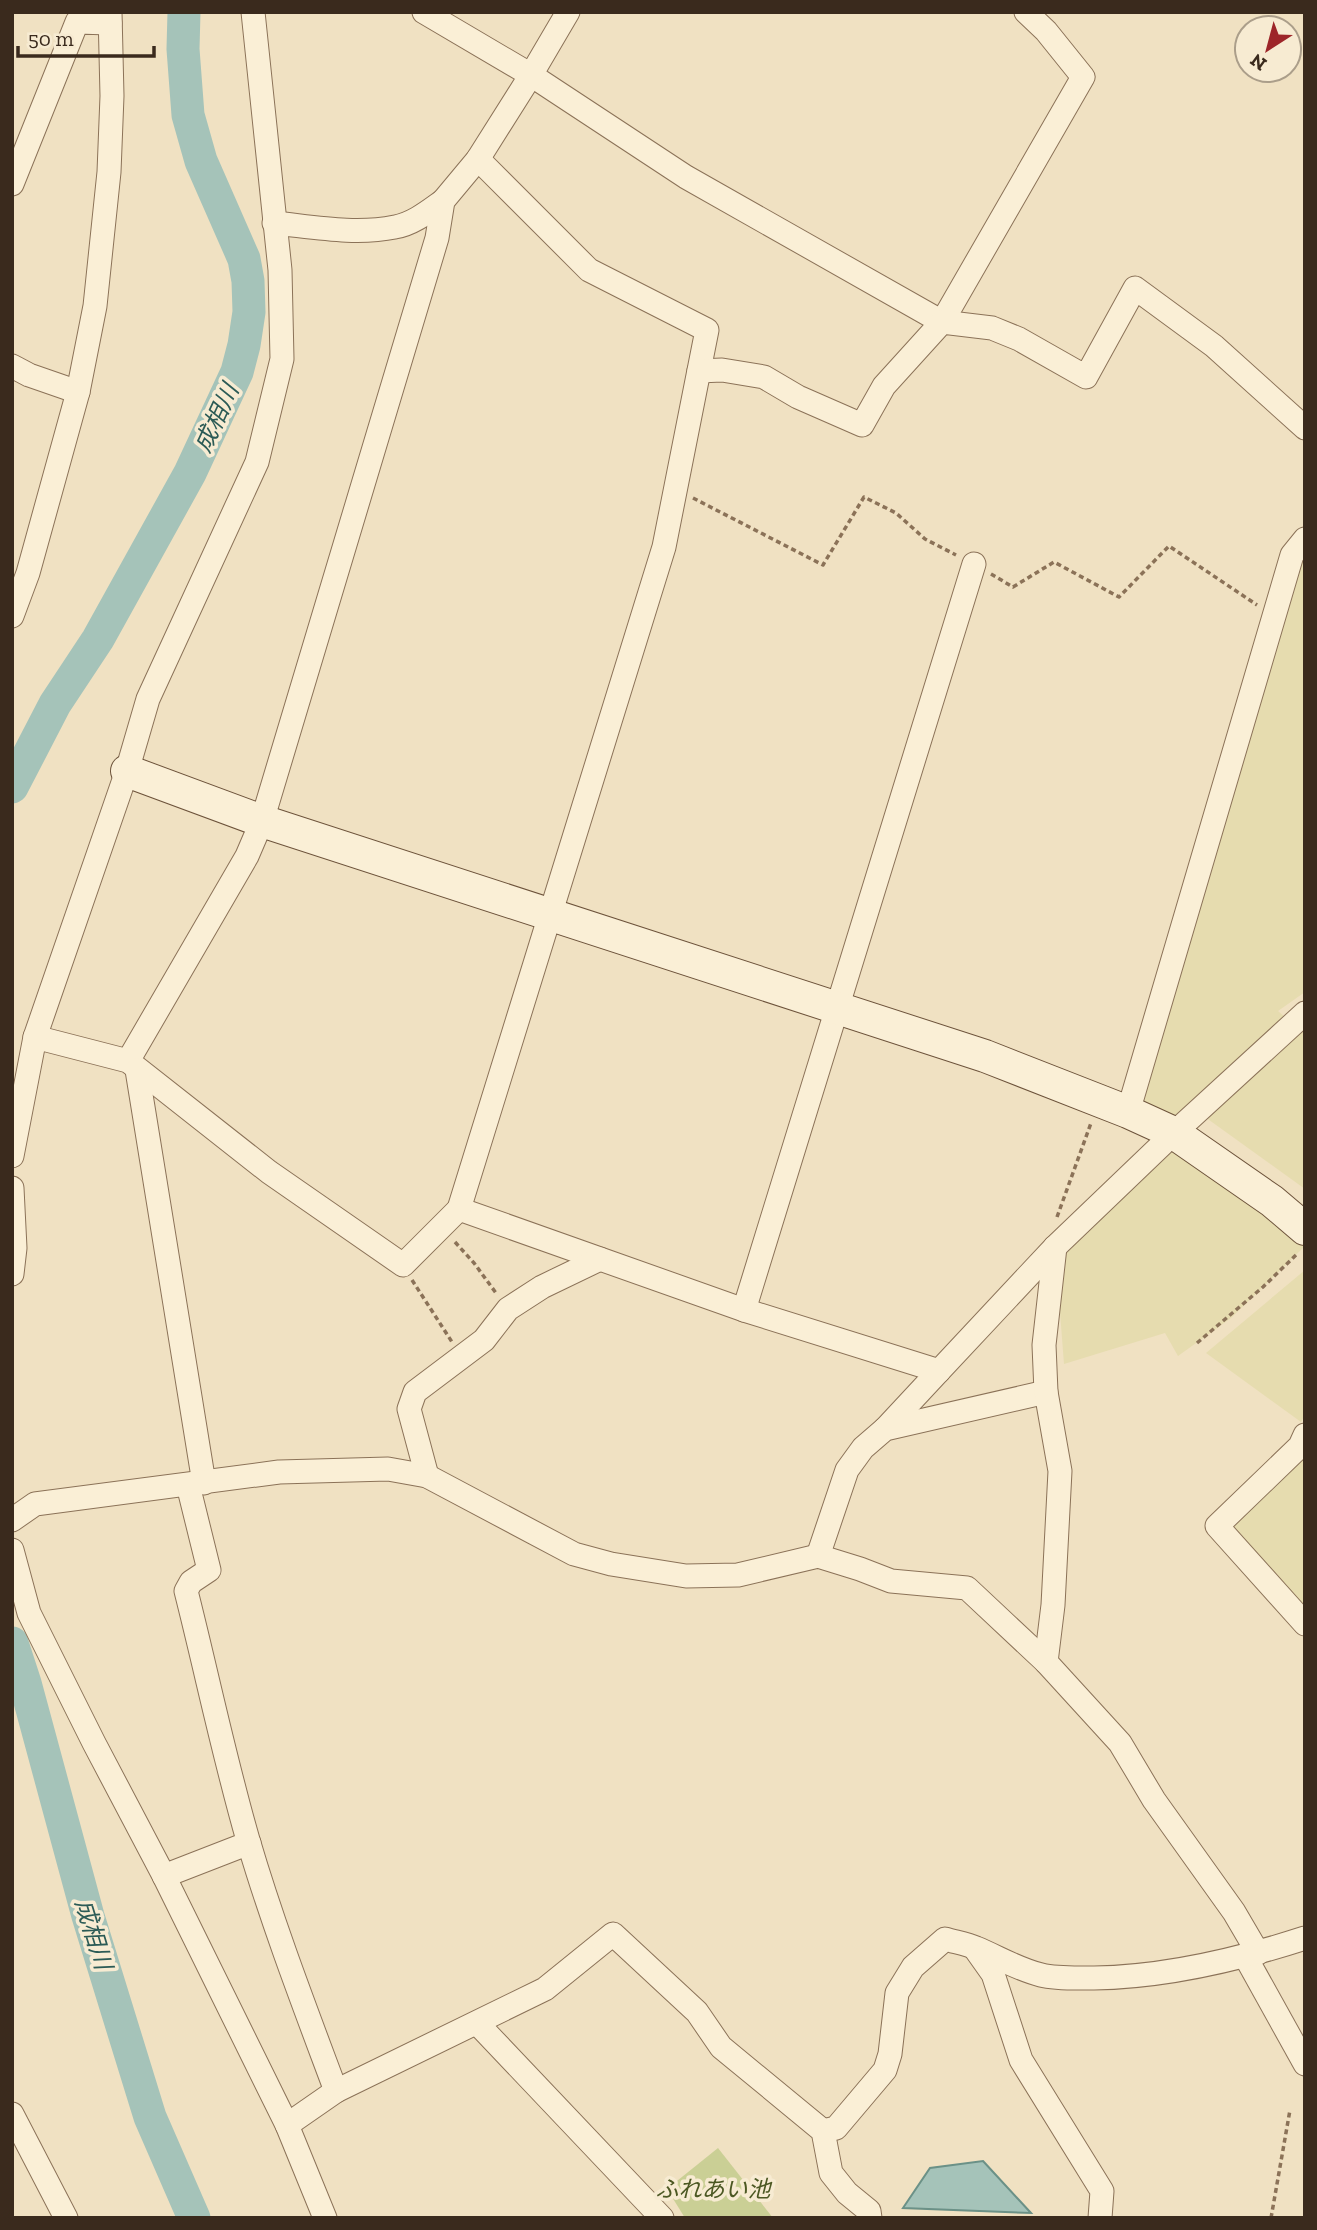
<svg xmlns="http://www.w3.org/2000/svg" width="1317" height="2230" viewBox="0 0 1317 2230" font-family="'Zilla Slab','Noto Sans JP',serif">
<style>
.farmland{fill:#e6dcaf}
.green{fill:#cacf95}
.water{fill:#a5c3b9;stroke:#6b9187;stroke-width:2}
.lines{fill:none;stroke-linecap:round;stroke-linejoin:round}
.river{stroke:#a5c3b9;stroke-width:33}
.street-casing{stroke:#8b7258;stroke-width:25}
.secondary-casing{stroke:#6d533b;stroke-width:34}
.path{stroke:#8b7258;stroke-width:3.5;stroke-dasharray:5 3.5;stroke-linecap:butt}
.street{stroke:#faefd6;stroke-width:23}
.secondary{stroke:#faefd6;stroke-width:32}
.labels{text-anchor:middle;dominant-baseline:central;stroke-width:7;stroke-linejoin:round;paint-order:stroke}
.park-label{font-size:23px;font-style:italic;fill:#4c5823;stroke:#f7ebd2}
.water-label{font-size:24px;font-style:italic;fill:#2c5b56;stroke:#f7ebd2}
</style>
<rect width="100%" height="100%" fill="#f0e1c2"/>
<g class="farmland">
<path d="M1305,557V992L1278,1011L1286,1018L1176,1117L1146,1108L1141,1099L1298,568Z"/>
<path d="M1305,1013V1189L1198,1112Z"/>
<path d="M1174,1133L1305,1230V1246L1231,1318L1178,1356L1165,1333L1064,1364L1055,1247Z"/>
<path d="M1305,1270V1415L1301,1422L1206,1353Z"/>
<path d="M1305,1441V1609L1226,1525Z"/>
</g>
<path class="green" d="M718,2148L773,2218H685L667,2189Z"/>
<path class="water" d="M983,2161L1031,2213L903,2208L930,2168Z"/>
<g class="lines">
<g class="river">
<path d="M12,787L55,704L98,639L190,473L237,372L244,345L249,312L248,281L244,259L201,161L188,115L183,49L184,12"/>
<path d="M12,1643L25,1683L88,1916L150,2117L194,2218"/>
</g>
<defs>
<g id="street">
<path d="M568,12L531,75L686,177L942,322L1083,77L1046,31L1026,12"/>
<path d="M478,159L589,270L707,330L664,547L459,1209L744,1310L939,1371L1055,1247L1174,1133L1305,1013"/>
<path d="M12,184L77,22L110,23"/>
<path d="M274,223C314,227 355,235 395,227C413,224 429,211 443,201"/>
<path d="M12,366L29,375L78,392"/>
<path d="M699,371L722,370L764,377L798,397L862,425L884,386L942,322L992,328L1019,339L1086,377L1135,288L1214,346L1305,428"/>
<path d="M12,616L28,573L78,392L95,306L109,172L112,96L110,12"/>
<path d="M35,1037L128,1061L269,1172L403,1265L459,1209"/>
<path d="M128,1061L247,856L262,821L437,238L443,201L478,159L531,75L424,12"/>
<path d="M137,1070L204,1483"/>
<path d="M1128,1112L1292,555L1305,539"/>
<path d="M12,1156L35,1037L127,771L148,699L257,462L282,359L280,270L253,12"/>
<path d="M12,1188L15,1248L12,1274"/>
<path d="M744,1310L974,564"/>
<path d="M885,1429L939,1371"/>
<path d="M1305,1435L1300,1446L1217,1526L1305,1624"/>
<path d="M427,1476L409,1409L415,1392L484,1340L508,1309L542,1287L600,1259"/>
<path d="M188,1485L209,1570L191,1582L186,1591C207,1674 224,1757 248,1840C273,1925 305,2008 336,2091"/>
<path d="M12,1520L35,1504L279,1472L388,1469L427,1476L574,1554L611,1564L686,1576L738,1575L818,1556L860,1569L891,1581L967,1588L1046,1662L1120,1743L1154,1800L1234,1912L1258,1953"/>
<path d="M12,1550L29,1613L94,1743L164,1876L287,2125L325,2218"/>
<path d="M818,1556L847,1470L863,1448L885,1429L1046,1392"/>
<path d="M1046,1662L1053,1605L1060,1471L1046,1392L1044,1345L1055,1247"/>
<path d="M164,1876L249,1843"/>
<path d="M976,1950L993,1974L1021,2060L1102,2191L1100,2218"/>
<path d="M1245,1956L1305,2064"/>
<path d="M477,2023L662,2218"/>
<path d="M12,2114L66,2218"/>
<path d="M287,2125L336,2091L545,1989L613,1934L697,2012L721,2047L823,2131L831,2173L847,2193L869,2211L870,2218"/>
<path d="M823,2131L836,2128L885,2070L890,2054L897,1993L913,1967L945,1939C955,1942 967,1944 976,1948C998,1957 1017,1969 1041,1975C1057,1979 1077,1978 1094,1978C1166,1977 1237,1960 1305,1938"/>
</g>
<path id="secondary" d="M127,771L262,821L985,1056L1128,1112L1174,1133L1272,1201L1305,1229"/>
</defs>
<use href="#street" class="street-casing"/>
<use href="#secondary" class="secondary-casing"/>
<g class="path">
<path d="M693,498L823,565L864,497L896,513L925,539L956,555"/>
<path d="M991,574L1013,587L1054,562L1119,597L1169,546L1257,605"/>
<path d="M1057,1217L1091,1123"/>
<path d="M455,1242L474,1263L496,1293"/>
<path d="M412,1280L452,1342"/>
<path d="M1197,1343L1263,1287L1298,1253"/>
<path d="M1271,2218L1290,2110"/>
</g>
<use href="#street" class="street"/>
<use href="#secondary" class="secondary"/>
</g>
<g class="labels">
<g class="park-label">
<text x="713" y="2189">ふれあい池</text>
</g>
<g class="water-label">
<text transform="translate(216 418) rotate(-65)">成相川</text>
<text transform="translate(94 1934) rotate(73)">成相川</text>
</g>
</g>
<rect width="1317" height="2230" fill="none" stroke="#3a2a1d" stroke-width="28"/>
<g transform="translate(1268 49) rotate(216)"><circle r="33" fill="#f7ebd2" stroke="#ab9e8a" stroke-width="2"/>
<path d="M0-5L12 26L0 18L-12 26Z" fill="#9d2529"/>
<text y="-10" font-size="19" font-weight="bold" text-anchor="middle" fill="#3a2a1d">N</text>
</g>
<path d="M18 46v10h136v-10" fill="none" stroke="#3a2a1d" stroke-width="3.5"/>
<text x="28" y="46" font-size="21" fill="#3a2a1d" stroke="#f7ebd2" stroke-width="5" paint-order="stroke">50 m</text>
</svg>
